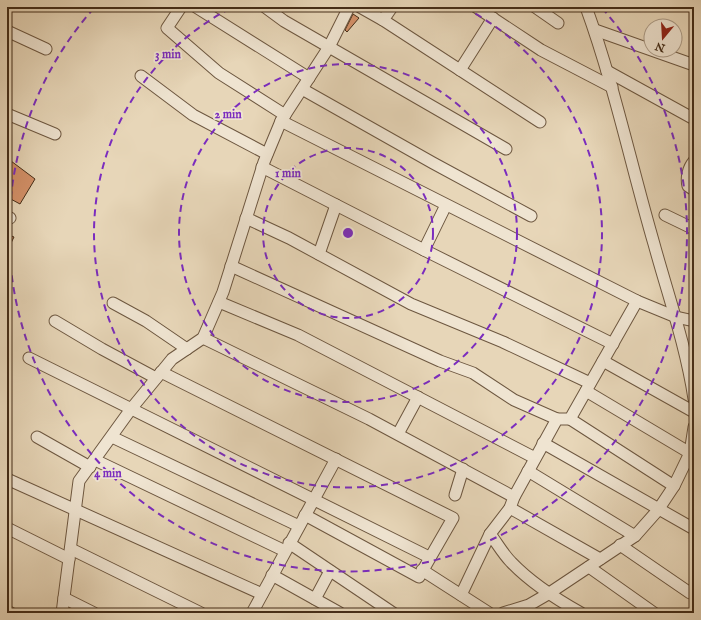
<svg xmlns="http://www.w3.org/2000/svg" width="701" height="620" viewBox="0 0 701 620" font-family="'IM FELL English',serif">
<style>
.building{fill:#d49169;stroke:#442d18}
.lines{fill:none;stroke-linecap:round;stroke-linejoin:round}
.minor-casing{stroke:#6d5740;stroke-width:13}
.minor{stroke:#efe4d1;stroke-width:11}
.ring{fill:none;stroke:#7b2cbf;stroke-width:2;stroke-dasharray:7 5}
.centre{fill:#7b2cbf;stroke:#efe4d1;stroke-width:2}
.ring-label{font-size:12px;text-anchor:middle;font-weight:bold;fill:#7b2cbf;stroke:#efe4d1;stroke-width:3.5;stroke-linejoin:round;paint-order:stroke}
</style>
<rect width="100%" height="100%" fill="#e7d6b8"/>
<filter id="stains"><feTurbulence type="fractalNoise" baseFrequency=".005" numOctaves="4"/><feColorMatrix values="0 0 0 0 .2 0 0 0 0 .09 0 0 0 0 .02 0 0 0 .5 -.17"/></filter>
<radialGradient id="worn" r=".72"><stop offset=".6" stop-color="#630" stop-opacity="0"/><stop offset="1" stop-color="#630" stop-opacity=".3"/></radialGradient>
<g class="building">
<path d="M353,14L359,18L347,32L345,30Z"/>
<path d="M7,158L35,179L20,204L7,197Z"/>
<path d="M7,234L14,237L7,251Z"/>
</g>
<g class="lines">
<defs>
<g id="minor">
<path d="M181,7L167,28L219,73L285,115"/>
<path d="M196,7L309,78"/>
<path d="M265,7L284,21L506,149"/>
<path d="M360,7L383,20L540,122"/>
<path d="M476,7L541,50L612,87"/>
<path d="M535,7L558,23"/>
<path d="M586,7C614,84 631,165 654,244C668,295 686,346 694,399"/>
<path d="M383,20L392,7"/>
<path d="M595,30L694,65"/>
<path d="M7,31L46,49"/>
<path d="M460,70L493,18"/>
<path d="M607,71L694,119"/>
<path d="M141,76L193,115L267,154"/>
<path d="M302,89L433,163L531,216"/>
<path d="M7,114L55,134"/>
<path d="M281,121L637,301L676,317L694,321"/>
<path d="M694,161C688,168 686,178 688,186L694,190"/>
<path d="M262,167L424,250L613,344"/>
<path d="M665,215L694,229"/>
<path d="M7,217L10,218"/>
<path d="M246,218L289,238L411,304L503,342L590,383"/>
<path d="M424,250L446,205"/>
<path d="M319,254L336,205"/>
<path d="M231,266L440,361L473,373L514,400L557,419"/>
<path d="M219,302L298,335L535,458"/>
<path d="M113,303L146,321L187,349"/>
<path d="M55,321L102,349L156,378"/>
<path d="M203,338L369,419L514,497"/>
<path d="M29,358L429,557"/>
<path d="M603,361L694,412"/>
<path d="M161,372L453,518L419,577L305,515"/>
<path d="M586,391L690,453"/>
<path d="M570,419L674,486"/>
<path d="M398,434L418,397"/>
<path d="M37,437L90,467"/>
<path d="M112,437L299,526"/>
<path d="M543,443L694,529"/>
<path d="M95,460L285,551"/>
<path d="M528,471L635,536"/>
<path d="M7,479L262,594"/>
<path d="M455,495L463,469"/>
<path d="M510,508L600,559"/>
<path d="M7,528L69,559"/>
<path d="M490,534C497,543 503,554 511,562C531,583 556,599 581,613"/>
<path d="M289,543L393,613"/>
<path d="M620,545L690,593"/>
<path d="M71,549L201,613"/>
<path d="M589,567L654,613"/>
<path d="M422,570L489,613"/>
<path d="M272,575L340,613"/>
<path d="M461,595L490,534L510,508L514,497L557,419H570L637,301"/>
<path d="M64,598L94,613"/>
<path d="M315,599L330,571"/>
<path d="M7,611L11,613"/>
<path d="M62,613L79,481L131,409L172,359L203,338L223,292L264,162L281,121L329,47L349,7"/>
<path d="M252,613L336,459"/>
<path d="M503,613L529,605L548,594L635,536L658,510L674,486L690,453L694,427"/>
</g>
</defs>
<use href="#minor" class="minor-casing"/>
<use href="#minor" class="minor"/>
</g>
<g class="ring">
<circle cx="348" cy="233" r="85"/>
<circle cx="348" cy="233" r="169"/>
<path d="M465 8A254 254 0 1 1 231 8"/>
<path d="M602 8A339 339 0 1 1 94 8"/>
</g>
<circle cx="348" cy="233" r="6" class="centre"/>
<g class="ring-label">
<text x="168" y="58">3 min</text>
<text x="228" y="118">2 min</text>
<text x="288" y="177">1 min</text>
<text x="108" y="477">4 min</text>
</g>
<rect width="701" height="620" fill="none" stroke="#e7d6b8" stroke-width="24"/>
<rect x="8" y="8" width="685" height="604" fill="none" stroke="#442d18" stroke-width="2"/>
<rect x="12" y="12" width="677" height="596" fill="none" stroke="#442d18"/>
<g transform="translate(663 38) rotate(198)"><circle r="19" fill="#efe4d1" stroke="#ab9b87"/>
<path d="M0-3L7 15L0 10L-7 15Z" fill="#8f2418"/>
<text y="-6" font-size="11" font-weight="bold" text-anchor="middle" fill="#442d18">N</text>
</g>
<rect width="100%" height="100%" filter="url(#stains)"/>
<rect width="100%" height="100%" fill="url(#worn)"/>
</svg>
